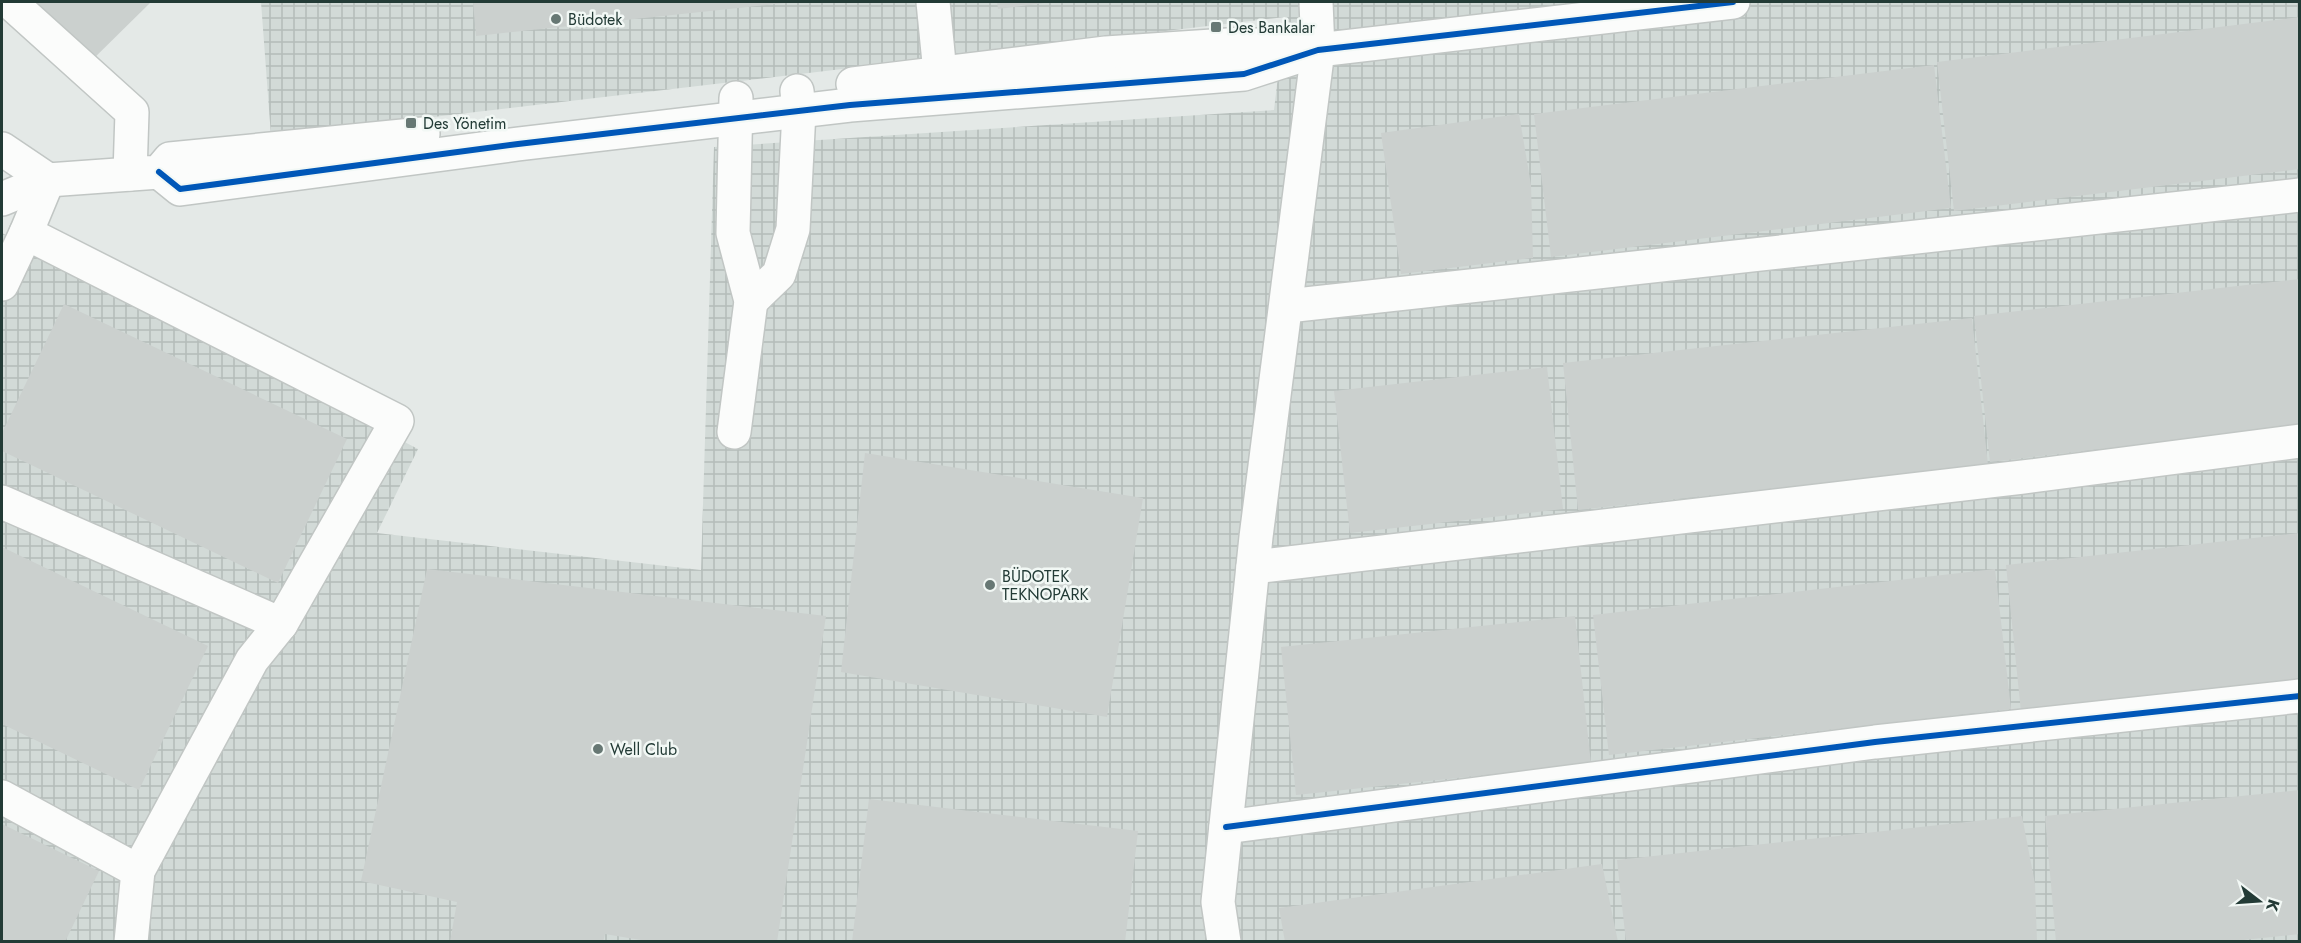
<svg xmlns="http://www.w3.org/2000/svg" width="2301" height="943" viewBox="0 0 2301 943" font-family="Jost,sans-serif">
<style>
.industrial{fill:url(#industrial-grid)}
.building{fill:#cbd0ce}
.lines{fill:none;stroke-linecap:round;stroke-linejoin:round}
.minor-casing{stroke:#c1c6c4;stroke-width:36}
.minor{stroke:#fbfcfb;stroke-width:33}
.cycleway-casing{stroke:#f2f8f5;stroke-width:10}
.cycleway{stroke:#0057b8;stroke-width:6}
.poi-dot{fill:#677874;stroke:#f2f8f5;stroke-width:2}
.labels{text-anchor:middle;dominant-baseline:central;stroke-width:5;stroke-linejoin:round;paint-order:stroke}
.poi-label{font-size:16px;fill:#233b36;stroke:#f2f8f5;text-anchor:start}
</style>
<defs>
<pattern id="industrial-grid" width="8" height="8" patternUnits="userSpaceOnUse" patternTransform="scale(1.5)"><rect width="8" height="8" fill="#d2dad7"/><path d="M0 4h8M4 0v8" fill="none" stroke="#b4bcb9"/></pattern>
</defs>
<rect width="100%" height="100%" fill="#e4e9e7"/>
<path class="industrial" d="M261,2H2299V941H2V233L418,449L377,533L701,570L714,147L1274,110L1285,17L271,136Z"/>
<g class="building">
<path d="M22,2H151L86,66Z"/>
<path d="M473,2H785V3L476,36Z"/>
<path d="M997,2H1044V3L998,9Z"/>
<path d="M2300,17V169L1954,211L1937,62Z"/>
<path d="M1934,65L1951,208L1551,257L1534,114Z"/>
<path d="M1519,114L1531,185L1533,258L1401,274L1381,133Z"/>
<path d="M2300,279V426L1990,462L1974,316Z"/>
<path d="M64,304L347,439L278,583L2,451V433Z"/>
<path d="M1972,318L1988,465L1578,510L1563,363Z"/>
<path d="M1547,367L1563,509L1350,533L1334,391Z"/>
<path d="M865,453L1143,498L1107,717L841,672Z"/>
<path d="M2300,533V681L2021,712L2006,565Z"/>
<path d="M2,547L208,646L139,790L2,724Z"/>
<path d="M427,569L826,616L777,942H653L605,934L603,942H450L457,902L361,881Z"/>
<path d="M1995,569L2011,709L1609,755L1593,615Z"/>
<path d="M1575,616L1591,764L1296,795L1281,647Z"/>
<path d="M2300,790V934L2225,942H2056L2045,816Z"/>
<path d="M869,799L1138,831L1125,942H852Z"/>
<path d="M2022,816L2035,884L2037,942H1626L1617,860Z"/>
<path d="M2,824L99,871L65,942H2Z"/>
<path d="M1602,864L1618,942H1285L1279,908Z"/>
</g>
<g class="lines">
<defs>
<g id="minor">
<path d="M10,2L132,112L130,174"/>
<path d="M933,2L942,93"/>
<path d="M853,84L1106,53L1243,44L1303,49"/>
<path d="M2,149L48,180"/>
<path d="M159,172L180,189L518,144L850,105L1244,74L1318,50L1733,2"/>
<path d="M2,199L48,180L159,172L170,159L423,134"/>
<path d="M26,233L397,421L281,624L252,660L138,871L131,942"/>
<path d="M2,284L26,233L48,180"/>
<path d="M751,301L779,274L793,229L799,111L797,91"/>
<path d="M1287,306L2300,195"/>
<path d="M734,432L751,301L733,233L736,98"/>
<path d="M2,502L281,624"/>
<path d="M1253,567L2023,477L2300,441"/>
<path d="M2,797L138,871"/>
<path d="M1226,827L1875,742L2300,696"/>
<path d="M1224,942L1218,902L1256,537L1318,50L1316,2"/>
</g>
</defs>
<use href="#minor" class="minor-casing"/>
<use href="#minor" class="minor"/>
<defs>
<g id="cycleway">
<path d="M159,172L180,189L518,144L850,105L1244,74L1318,50L1733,2"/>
<path d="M1226,827L1875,742L2300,696"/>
</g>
</defs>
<use href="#cycleway" class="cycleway-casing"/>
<use href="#cycleway" class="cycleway"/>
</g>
<g class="poi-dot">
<circle cx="556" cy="19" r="6"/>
<rect x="1210" y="21" width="12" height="12" rx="3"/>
<rect x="405" y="117" width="12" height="12" rx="3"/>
<circle cx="990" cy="585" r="6"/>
<circle cx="598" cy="749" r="6"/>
</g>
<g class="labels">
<g class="poi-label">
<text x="568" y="19">Büdotek</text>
<text x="1228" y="27">Des Bankalar</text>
<text x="423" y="123">Des Yönetim</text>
<text x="1002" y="576">BÜDOTEK<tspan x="1002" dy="18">TEKNOPARK</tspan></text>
<text x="610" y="749">Well Club</text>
</g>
</g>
<rect width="2301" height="943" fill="none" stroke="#233b36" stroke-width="6"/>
<g transform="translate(2259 901) rotate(107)" stroke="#f2f8f5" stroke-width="4.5" paint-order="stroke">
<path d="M0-4.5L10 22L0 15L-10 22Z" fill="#233b36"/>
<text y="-9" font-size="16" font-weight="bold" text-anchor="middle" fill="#233b36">K</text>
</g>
</svg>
